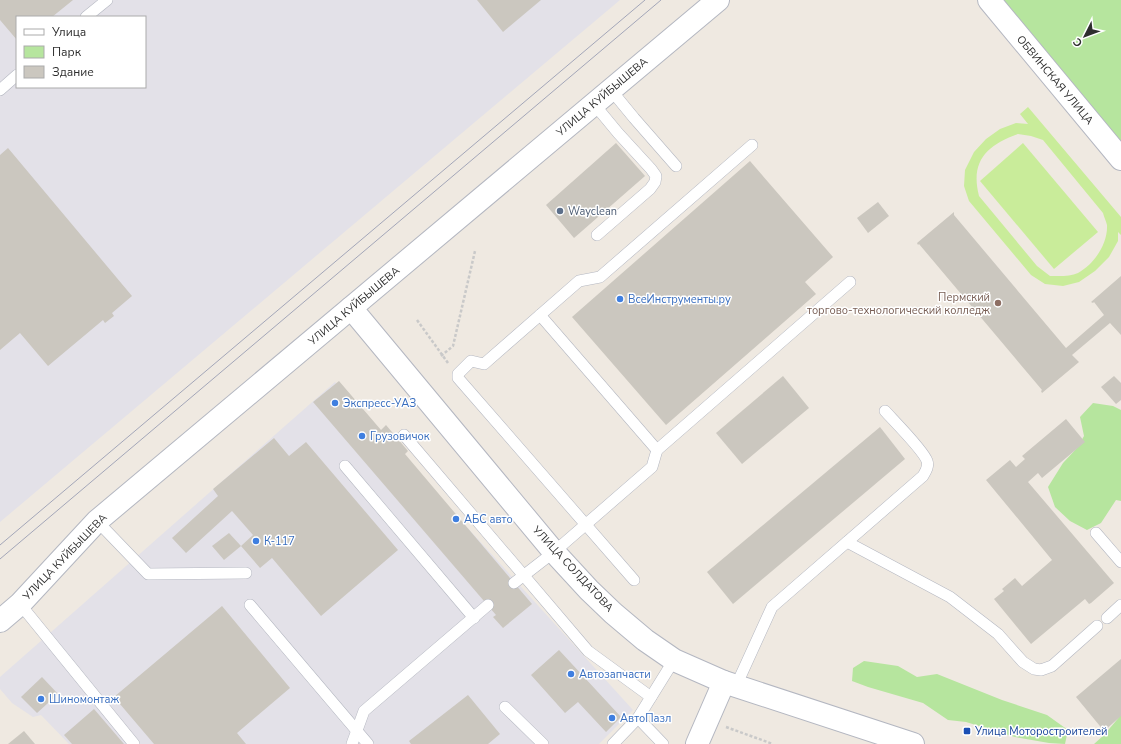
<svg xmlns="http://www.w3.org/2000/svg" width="1121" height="744" viewBox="0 0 1121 744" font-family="'Nunito Sans',sans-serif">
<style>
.industrial{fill:#e3e1e8;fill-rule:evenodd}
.green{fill:#b6e59e}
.pitch{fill:#c9ec9a;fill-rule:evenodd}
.building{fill:#cbc7bf}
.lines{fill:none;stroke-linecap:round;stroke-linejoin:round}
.service-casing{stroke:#b4b7c1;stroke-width:12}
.minor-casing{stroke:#b4b7c1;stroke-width:24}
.secondary-casing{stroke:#b4b7c1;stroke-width:24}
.path{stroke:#c9c9c9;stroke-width:2.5;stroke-dasharray:3 2;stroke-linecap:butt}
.service{stroke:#fff;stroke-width:11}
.minor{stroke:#fff;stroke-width:22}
.secondary{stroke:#fff;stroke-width:22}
.tram{stroke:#a3a6b8;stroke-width:1}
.service-dot{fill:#5c6f8a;stroke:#fff;stroke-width:1.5}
.shop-dot{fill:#3f7fe0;stroke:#fff;stroke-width:1.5}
.education-dot{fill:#8d6e63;stroke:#fff;stroke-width:1.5}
.transit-dot{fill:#1a4fb4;stroke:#fff;stroke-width:1.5}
.labels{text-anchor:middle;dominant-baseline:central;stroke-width:3;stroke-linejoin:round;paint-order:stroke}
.street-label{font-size:11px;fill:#2e2e2e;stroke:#fff}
.service-label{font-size:11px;fill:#4e5e75;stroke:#fff;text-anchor:start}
.education-label{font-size:11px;fill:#785e54;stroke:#fff;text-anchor:end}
.shop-label{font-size:11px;fill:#366cbe;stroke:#fff;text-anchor:start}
.transit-label{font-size:11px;fill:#164399;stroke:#fff;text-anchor:start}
</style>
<rect width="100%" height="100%" fill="#efe9e1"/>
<g class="industrial">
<path d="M0,0H620L0,522ZM17,17H145V87H17Z"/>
<path d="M335,382L633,710L599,744H69L41,715L33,717L12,703L0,689V677Z"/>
</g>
<g class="green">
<path d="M999,0H1121V145Z"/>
<path d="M1093,403L1113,406L1121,410V501L1116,500L1101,523L1087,530L1070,521L1055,507L1048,487L1063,463L1077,448L1084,436L1080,417Z"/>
<path d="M864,661L898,666L917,677L937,674L1002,700L1047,715L1068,730L1065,744L1049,743L1015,737L966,722L948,720L923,703L868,687L852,681L853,668Z"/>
<path d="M1121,715V744H1094L1104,735Z"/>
</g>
<g class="pitch">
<path d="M1028,107L1121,217V235L1118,232V241L1109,257L1095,271L1079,282L1063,286L1045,284L1031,275L969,201L964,186L965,170L974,152L986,139L1000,129L1016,123L1028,124L1020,114ZM1018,134L1031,136L1043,140L1103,213C1104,217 1106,221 1107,225C1108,244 1094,264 1078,273C1070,277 1058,276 1050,276L1037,266L979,196C970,161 987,145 1018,134Z"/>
<path d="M1023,143L1098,232L1054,269L980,181Z"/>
</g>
<g class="building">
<path d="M0,0H73L52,17H17V40L0,20Z"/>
<path d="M477,0H541L503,32Z"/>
<path d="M616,143L645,176L574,238L546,205Z"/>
<path d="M8,148L132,296L112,313L114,316L105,323L103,320L48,366L20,333L0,350V155Z"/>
<path d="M750,161L833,257L805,282L816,294L666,425L572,317Z"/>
<path d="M878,202L889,216L868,233L857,218Z"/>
<path d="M954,212V215L1066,348L1104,315L1094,302L1093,303L1091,302L1121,276V335L1110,323L1072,355L1079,362L1042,393L1041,391L1042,390L919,244L918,245L917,243Z"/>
<path d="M783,376L809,408L742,464L716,433Z"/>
<path d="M1114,376L1121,383V400L1116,404L1101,387Z"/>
<path d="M339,381L381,430L386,425L408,451L405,454L532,604L503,628L493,617L496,615L313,402Z"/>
<path d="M1066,419L1085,442L1042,478L1038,473L1028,482L1114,583L1091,603L1089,604L1085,599L1031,644L994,599L1004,591L1002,589L1015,578L1022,586L1052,560L986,480L1010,460L1016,467L1025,459L1022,456Z"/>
<path d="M880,427L905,459L733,604L707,572Z"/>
<path d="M274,438L289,456L306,442L398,550L321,616L272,558L260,568L241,546L253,535L232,511L186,553L172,538L218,496L213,489Z"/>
<path d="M229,533L241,546L224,560L212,546Z"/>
<path d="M222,606L290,688L237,733L246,744H154L114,697Z"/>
<path d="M559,650L621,717L606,732L578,702L565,713L531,675Z"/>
<path d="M1121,659V716L1104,731L1076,697Z"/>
<path d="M42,677L58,694L37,713L21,697Z"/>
<path d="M468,695L500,734L488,744H411L409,741Z"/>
<path d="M94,709L124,744H72L64,735Z"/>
<path d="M24,731L35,744H8Z"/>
</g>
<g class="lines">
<defs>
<g id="service">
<path d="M86,17L107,0"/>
<path d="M0,90L17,75"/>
<path d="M611,90L634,118L676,166"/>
<path d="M594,104L618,133L651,169L656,176L655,182L650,189L597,235"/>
<path d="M540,315L657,450"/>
<path d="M404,435L588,651L651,697"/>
<path d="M345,466L474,618"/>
<path d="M97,521L148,574L246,573"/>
<path d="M1096,533L1121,562"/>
<path d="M847,542L950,597L998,634L1023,662L1034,669L1041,670L1052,666L1097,626"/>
<path d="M634,580L458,378V374L471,361L484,364L579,281L600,277L752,145"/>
<path d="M514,583L554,552L652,467L657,450L850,282"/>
<path d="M20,604L134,744"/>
<path d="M250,605L368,744"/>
<path d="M1107,618L1121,605"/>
<path d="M736,686L772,607L923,476C926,471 929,466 927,461C924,451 894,421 885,411"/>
<path d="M505,707L543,744"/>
<path d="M352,744L364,711L488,605"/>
<path d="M613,744L638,718"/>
<path d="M663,744L638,718L674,660"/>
</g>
<g id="minor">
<path d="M989,0L1121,159"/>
<path d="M697,744L724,682"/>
</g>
<g id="secondary">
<path d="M351,308L554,552L589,590L613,613L645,640L674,660L724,682L913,744"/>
<path d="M0,621L20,604L97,521L718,0"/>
</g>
</defs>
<use href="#service" class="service-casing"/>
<use href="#minor" class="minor-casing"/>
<use href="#secondary" class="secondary-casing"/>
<g class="path">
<path d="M417,320L448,363"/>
<path d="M441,356L453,346L475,251"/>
<path d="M726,727L773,744"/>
</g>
<use href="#service" class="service"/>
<use href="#minor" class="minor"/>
<use href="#secondary" class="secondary"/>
<g class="tram">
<path d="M0,545L645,0"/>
<path d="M0,559L661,0"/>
</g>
</g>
<circle class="service-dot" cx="560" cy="211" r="4"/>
<g class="shop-dot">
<circle cx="620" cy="299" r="4"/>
<circle cx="335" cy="403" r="4"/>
<circle cx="362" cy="436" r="4"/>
<circle cx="456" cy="519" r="4"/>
<circle cx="256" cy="541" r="4"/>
<circle cx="571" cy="674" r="4"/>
<circle cx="41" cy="699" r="4"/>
<circle cx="612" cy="718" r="4"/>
</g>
<circle class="education-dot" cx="998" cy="303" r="4"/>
<rect class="transit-dot" x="963" y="727" width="8" height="8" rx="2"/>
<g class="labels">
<g class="street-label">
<text transform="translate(1055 80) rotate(50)">ОБВИНСКАЯ УЛИЦА</text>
<text transform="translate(602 97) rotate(-40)">УЛИЦА КУЙБЫШЕВА</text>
<text transform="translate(354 306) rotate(-40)">УЛИЦА КУЙБЫШЕВА</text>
<text transform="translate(65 557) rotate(-46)">УЛИЦА КУЙБЫШЕВА</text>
<text transform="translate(573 569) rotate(47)">УЛИЦА СОЛДАТОВА</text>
</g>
<g class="service-label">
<text x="568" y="211">Wayclean</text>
</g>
<g class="education-label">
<text x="990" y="297">Пермский<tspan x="990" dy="13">торгово-технологический колледж</tspan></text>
</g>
<g class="shop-label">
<text x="628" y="299">ВсеИнструменты.ру</text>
<text x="343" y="403">Экспресс-УАЗ</text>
<text x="370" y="436">Грузовичок</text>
<text x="464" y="519">АБС авто</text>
<text x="264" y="541">К-117</text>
<text x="579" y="674">Автозапчасти</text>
<text x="49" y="699">Шиномонтаж</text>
<text x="620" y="718">АвтоПазл</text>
</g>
<g class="transit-label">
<text x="975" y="731">Улица Моторостроителей</text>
</g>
</g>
<rect x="16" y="16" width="130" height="72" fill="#ffffff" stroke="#ababab"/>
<rect x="24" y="29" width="20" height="6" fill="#ffffff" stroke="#ababab"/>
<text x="52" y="36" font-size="12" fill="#2e2e2e">Улица</text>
<rect x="24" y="46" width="20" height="12" fill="#b6e59e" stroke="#ababab"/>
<text x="52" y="56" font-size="12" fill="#2e2e2e">Парк</text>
<rect x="24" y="66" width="20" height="12" fill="#cbc7bf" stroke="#ababab"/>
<text x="52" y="76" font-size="12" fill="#2e2e2e">Здание</text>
<g transform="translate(1085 36) rotate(228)" stroke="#ffffff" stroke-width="3" paint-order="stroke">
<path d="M0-3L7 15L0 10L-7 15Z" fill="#2e2e2e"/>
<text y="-6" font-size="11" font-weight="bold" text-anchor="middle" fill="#2e2e2e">С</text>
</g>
</svg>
